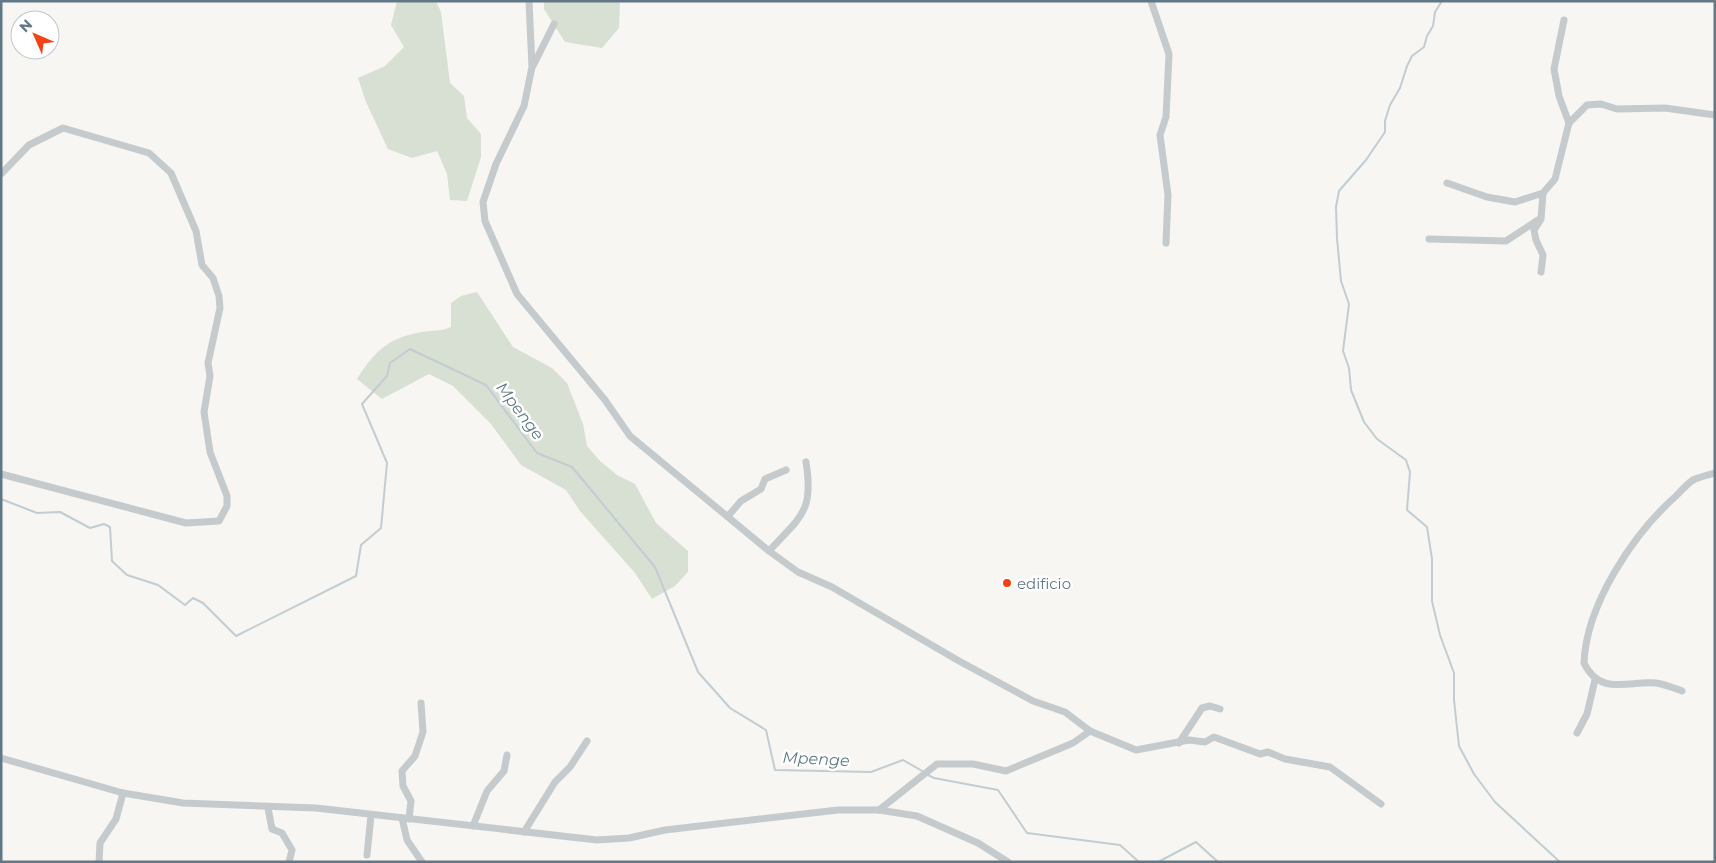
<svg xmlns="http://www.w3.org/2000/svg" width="1716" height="863" viewBox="0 0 1716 863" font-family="Montserrat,sans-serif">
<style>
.green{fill:#d8dfd3}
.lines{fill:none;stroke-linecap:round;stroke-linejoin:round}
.stream{stroke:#c1cdd2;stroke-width:2}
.minor{stroke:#c5cacd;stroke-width:7}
.poi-dot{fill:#f44115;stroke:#fff;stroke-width:2}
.labels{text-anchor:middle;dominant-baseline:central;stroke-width:5;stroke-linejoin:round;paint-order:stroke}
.poi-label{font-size:15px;fill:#627887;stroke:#fff;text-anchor:start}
.water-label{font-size:16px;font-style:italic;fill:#5e7b83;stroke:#fff}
</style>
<rect width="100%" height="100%" fill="#f7f6f2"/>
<g class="green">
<path d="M397,1H436L441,12L450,83L464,96L467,118L481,134V157L467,201L450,200L447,174L437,151L412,158L388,149L366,102L358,78L385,66L404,47L391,25Z"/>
<path d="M544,1H620L619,28L602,48L565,42L544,9Z"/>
<path d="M477,292L513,347L552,368L567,383L583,424L587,446L600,461L617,475L635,484L656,523L688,551V572L675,586L652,599L635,573L580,511L566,490L521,465L491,424L453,386L429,374L382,399L357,379C373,354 386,339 417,333C429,330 440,332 451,327V303L461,296Z"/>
</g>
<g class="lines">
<g class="stream">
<path d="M1442,1L1435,12L1433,26L1427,36L1424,47L1412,56L1407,66L1400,88L1390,105L1385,121V132L1366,160L1339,191L1336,207L1337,238L1341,281L1349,304L1343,351L1349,368L1351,390L1364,422L1377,439L1406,460L1410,472L1407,510L1427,527L1432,559V601L1440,635L1454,673V700L1459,746L1474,774L1495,802L1560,862"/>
<path d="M1,499L37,513L60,512L90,528L104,524L110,527L112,561L127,575L158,585L185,605L193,598L203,603L236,636L356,576L361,545L381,528L387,463L362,404L387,376L390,363L410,349L486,385L537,453L572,467L655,567L698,672L730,708L766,730L775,770L871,772L903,760L924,772"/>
<path d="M928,775L934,778L998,790L1027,833L1120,845L1139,862"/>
<path d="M1158,862L1196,842L1218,862"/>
</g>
<g class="minor">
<path d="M529,1L532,67L524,106L496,164L483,202L485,221L517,294L605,400L630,436L769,551L798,572L832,587L959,661L1033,701L1065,712L1090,731L1136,750L1189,740L1205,742L1214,737L1260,754L1268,752L1285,759L1330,767L1381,804"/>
<path d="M1151,1L1169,54L1166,117L1160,135L1168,195L1166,243"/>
<path d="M1564,20L1554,69L1559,96L1569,123"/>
<path d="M533,66L554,24"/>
<path d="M1,174L29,145L63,128L149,153L171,173L196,231L202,265L213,278L219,296L220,308L208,363L210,376L204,412L210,452L227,496V506L219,521L186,523L1,474"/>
<path d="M1447,183L1487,197L1515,202L1543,193"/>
<path d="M1429,239L1506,241L1538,220"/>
<path d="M1541,272L1543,255L1536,240L1534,230L1541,219L1543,193L1555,179L1569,123L1587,105L1601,104L1617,109L1665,108L1715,115"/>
<path d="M729,515L741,501L761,489L765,479L786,470"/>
<path d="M769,551C801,516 814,512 806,462"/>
<path d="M1682,691C1674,688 1664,684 1656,683C1627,681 1600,696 1584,663C1586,605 1633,534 1676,496C1681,491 1687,484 1693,480C1699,477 1708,475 1715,473"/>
<path d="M1577,733L1587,714L1595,680"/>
<path d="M1179,743L1202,708L1210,706L1220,709"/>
<path d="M1,758L123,793L183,803L316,808L597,840L629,838L665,830L838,810H879L917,816L978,843L1008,862"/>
<path d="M268,808L272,829L282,833L292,850L289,862"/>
<path d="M879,810L937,764H973L1006,771L1073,743L1090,731"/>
<path d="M402,818L407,840L422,862"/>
<path d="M409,819L411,801L403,786L402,771L415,756L423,732L421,703"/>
<path d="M473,826L487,791L504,771L507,755"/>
<path d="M524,832L555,782L570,767L587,741"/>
<path d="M367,855L371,815"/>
<path d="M99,862L100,843L116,819L123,793"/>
</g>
</g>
<circle class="poi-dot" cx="1007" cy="583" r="5"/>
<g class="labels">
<g class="poi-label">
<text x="1017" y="583">edificio</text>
</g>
<g class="water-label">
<text transform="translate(520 411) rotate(53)">Mpenge</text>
<text transform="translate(816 759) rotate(3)">Mpenge</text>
</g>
</g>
<rect width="1716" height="863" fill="none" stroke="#627887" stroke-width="5"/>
<g transform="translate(35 35) rotate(315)"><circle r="24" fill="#ffffff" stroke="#c0c9cf"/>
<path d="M0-4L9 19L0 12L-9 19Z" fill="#f44115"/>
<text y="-8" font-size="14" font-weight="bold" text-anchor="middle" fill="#627887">N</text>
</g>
</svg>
